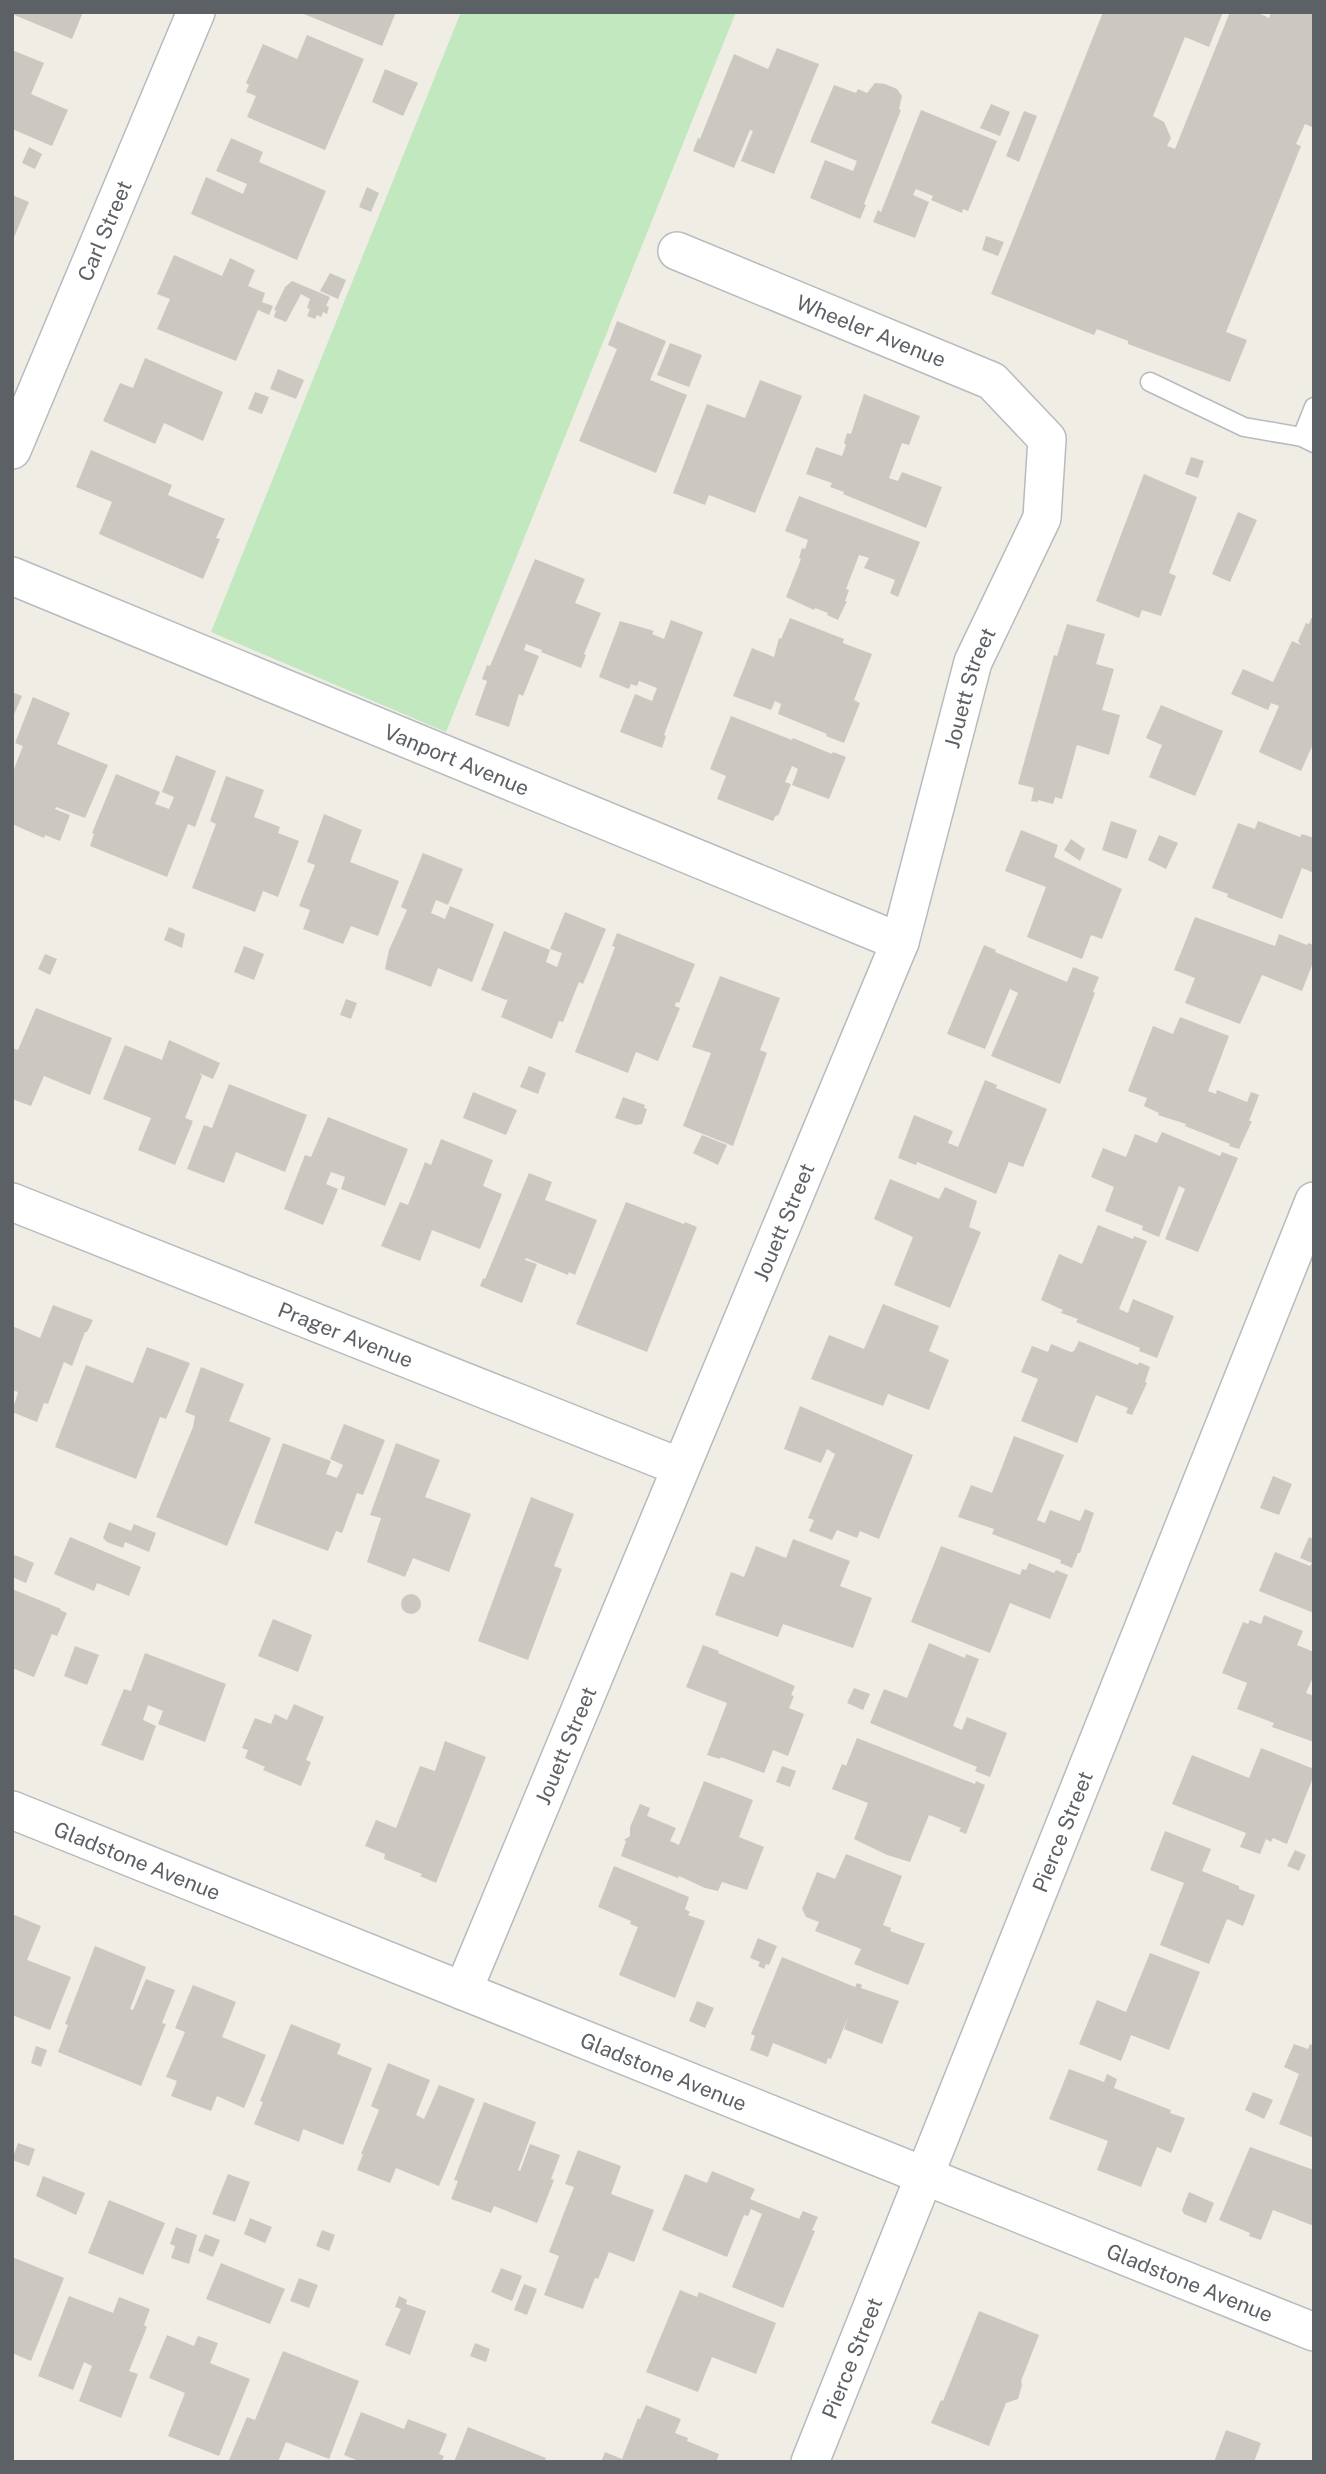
<svg xmlns="http://www.w3.org/2000/svg" width="1326" height="2474" viewBox="0 0 1326 2474" font-family="'Public Sans',sans-serif">
<style>
.green{fill:#c2e8c0}
.building{fill:#cbc8c2}
.lines{fill:none;stroke-linecap:round;stroke-linejoin:round}
.service-casing{stroke:#b7bbbf;stroke-width:21}
.minor-casing{stroke:#b7bbbf;stroke-width:40}
.service{stroke:#fff;stroke-width:18}
.minor{stroke:#fff;stroke-width:37}
.labels{text-anchor:middle;dominant-baseline:central;stroke-width:5;stroke-linejoin:round;paint-order:stroke}
.street-label{font-size:21px;fill:#5c6166;stroke:#fff}
</style>
<rect width="100%" height="100%" fill="#f0ede5"/>
<path class="green" d="M461,12H736L446,732L211,632Z"/>
<g class="building">
<path d="M12,12H83L72,39L12,14Z"/>
<path d="M299,12H396L382,46Z"/>
<path d="M1103,12H1223L1209,47L1185,37L1153,116L1164,122L1171,138L1167,146L1175,149L1230,12H1256L1269,18L1271,12H1314V122L1312,127L1305,124L1296,144L1301,146L1226,332L1247,340L1230,382L1128,344V341L1097,329L1094,335L991,294Z"/>
<path d="M307,35L364,59L325,150L247,117L256,96L246,92L249,85L246,83L263,44L297,59Z"/>
<path d="M777,48L819,64L774,174L741,161L753,131L750,130L734,168L693,151L698,138L700,139L734,54L768,69Z"/>
<path d="M12,50L44,63L31,94L68,110L52,146L12,129Z"/>
<path d="M385,69L418,83L403,116L372,102Z"/>
<path d="M875,83L885,84L897,89L902,96L899,109L901,110L864,204L866,205L860,219L810,198L825,160L853,171L857,161L810,142L834,85L856,93L858,89L867,93Z"/>
<path d="M991,104L1010,112L1000,136L980,128Z"/>
<path d="M921,110L997,141L968,211L963,209L962,213L931,200L933,196L916,189L913,195L929,202L915,238L873,222L878,210L881,212Z"/>
<path d="M1024,111L1037,116L1019,162L1006,156Z"/>
<path d="M231,138L263,152L259,162L326,191L297,260L191,214L206,177L243,194L247,184L216,171Z"/>
<path d="M29,147L42,154L35,169L22,163Z"/>
<path d="M367,187L379,193L371,212L359,207Z"/>
<path d="M12,195L29,202L12,242Z"/>
<path d="M986,236L1004,242L998,256L982,250Z"/>
<path d="M174,255L222,276L230,258L255,270L248,286L265,293L262,302L273,306L269,315L258,310L236,361L157,329L170,299L157,294Z"/>
<path d="M330,273L346,280L338,299L320,291Z"/>
<path d="M292,281L330,297L326,306L329,307L327,314L323,312L321,317L317,315L315,319L307,316L310,309L307,308L310,299L301,294L286,322L274,317L276,310H274L285,287Z"/>
<path d="M617,321L666,341L650,380L687,395L656,473L579,441L617,349L608,345Z"/>
<path d="M670,343L702,355L689,387L657,375Z"/>
<path d="M145,358L223,392L203,441L164,423L155,444L103,421L120,383L133,388Z"/>
<path d="M278,369L304,380L296,399L270,389Z"/>
<path d="M760,380L802,396L755,513L709,495L705,505L673,493L707,404L745,418Z"/>
<path d="M255,392L269,397L262,414L248,409Z"/>
<path d="M864,394L920,416L909,445L902,443L889,478L898,481L902,472L942,487L926,528L843,494L844,492L830,487L832,483L806,474L816,447L842,456L846,445L844,443L847,433L851,434Z"/>
<path d="M91,450L172,485L168,495L225,519L216,538L220,539L203,579L99,534L112,502L76,487Z"/>
<path d="M1191,457L1204,461L1198,478L1185,474Z"/>
<path d="M1144,474L1197,497L1169,573L1176,576L1161,616L1142,610L1139,618L1096,601Z"/>
<path d="M799,496L920,542L898,597L890,593L895,580L864,568L869,558L859,555L846,589L849,590L845,601H847L838,620L827,615L828,613L815,608L814,610L786,597L801,559L799,558L802,548L805,549L808,540L785,531Z"/>
<path d="M1238,512L1257,520L1230,582L1212,574Z"/>
<path d="M535,559L585,579L575,603L601,613L584,654L586,655L581,668L541,652L542,650L526,644L524,650L539,656L523,696L519,694L509,727L475,715L487,681L482,679L487,665L490,666Z"/>
<path d="M790,618L844,639L843,643L872,654L854,700L860,703L844,743L826,736L827,734L778,714L781,704L775,701L771,710L733,696L752,648L774,657L779,638L781,639Z"/>
<path d="M1311,618L1314,619V742L1301,771L1259,752L1279,706L1271,703L1268,710L1231,694L1243,669L1273,682L1292,641L1301,645L1298,641L1306,623L1309,624Z"/>
<path d="M671,620L703,632L664,735L666,736L662,748L620,732L635,694L652,701L657,688L639,681L637,686L631,684L629,689L599,677L620,621L654,631L652,634L664,639Z"/>
<path d="M1067,624L1105,634L1096,664L1114,669L1102,710L1120,715L1109,755L1077,745L1062,799L1055,797L1053,804L1038,800V802L1031,801L1034,788L1018,784L1054,655L1057,656Z"/>
<path d="M12,692L22,696L12,719Z"/>
<path d="M33,697L70,713L57,744L108,765L85,818L56,807L55,809L70,815L60,841L45,835L44,838L12,824V774L23,746L15,743Z"/>
<path d="M1161,705L1223,731L1195,796L1149,777L1162,745L1146,738Z"/>
<path d="M731,716L792,740L793,738L832,754L833,752L846,757L829,799L792,785L798,769L792,766L785,782L791,784L778,816L776,815L773,821L717,799L726,776L710,769Z"/>
<path d="M176,755L216,771L195,827L188,824L167,877L90,846L94,834L92,833L116,774L160,792L155,804L169,809L174,797L162,792Z"/>
<path d="M226,776L264,790L254,817L280,827L278,833L299,841L278,897L263,891L255,912L192,888L216,824L210,821Z"/>
<path d="M324,814L362,830L350,862L399,881L378,936L351,926L343,944L303,929L310,910L299,906L315,865L307,862Z"/>
<path d="M1111,821L1137,830L1127,859L1102,850Z"/>
<path d="M1258,821L1300,837L1302,834L1314,838V873L1302,868L1282,919L1227,897L1228,894L1212,888L1238,823L1255,829Z"/>
<path d="M1021,830L1058,845L1054,857L1122,889L1102,939L1091,935L1082,959L1027,937L1046,887L1005,871Z"/>
<path d="M1159,835L1178,843L1166,869L1148,860Z"/>
<path d="M1071,839L1085,849L1080,861L1064,850Z"/>
<path d="M423,853L463,869L448,905L436,900L431,913L445,919L450,906L494,924L472,982L438,968L431,987L385,969L389,950L407,910L401,907Z"/>
<path d="M565,912L606,929L583,984L579,982L563,1022L559,1021L552,1039L501,1017L508,999L506,1000L481,990L504,931L550,950L546,962L557,967L562,953L550,949Z"/>
<path d="M1195,917L1275,946L1279,934L1307,945L1308,943L1314,945V960L1302,991L1262,975L1240,1024L1185,1003L1195,978L1174,970Z"/>
<path d="M169,927L185,934L182,948L164,940Z"/>
<path d="M617,933L695,964L679,1003L676,1002L675,1006L680,1008L658,1061L636,1052L628,1073L575,1052L615,947L612,946Z"/>
<path d="M984,945L996,950L995,952L1067,982L1073,967L1099,977L1093,992L1095,993L1060,1084L991,1056L1018,993L1010,989L985,1049L947,1034Z"/>
<path d="M244,946L264,954L254,980L234,972Z"/>
<path d="M45,954L57,959L50,975L38,969Z"/>
<path d="M720,976L780,998L760,1050L767,1053L733,1146L683,1126L711,1053L692,1047Z"/>
<path d="M346,999L357,1003L351,1019L340,1015Z"/>
<path d="M36,1008L112,1038L90,1095L44,1076L31,1106L12,1099V1048L18,1050Z"/>
<path d="M1180,1017L1229,1036L1208,1091L1216,1094L1217,1090L1247,1102L1251,1092L1259,1095L1249,1121H1252L1239,1149L1229,1146L1230,1144L1185,1126L1186,1124L1158,1115L1159,1113L1144,1106L1147,1098L1128,1091L1153,1026L1173,1034Z"/>
<path d="M169,1040L220,1063L213,1079L199,1073L202,1076L185,1118L193,1121L175,1165L138,1150L151,1118L103,1099L125,1045L162,1060Z"/>
<path d="M529,1066L546,1073L538,1094L520,1087Z"/>
<path d="M985,1080L997,1085L996,1088L1047,1109L1023,1167L1009,1162L996,1194L917,1162L916,1165L898,1158L914,1115L953,1131L948,1143L958,1147Z"/>
<path d="M229,1084L307,1115L285,1172L236,1152L224,1183L187,1169L204,1125L212,1128Z"/>
<path d="M473,1092L517,1110L506,1135L463,1118Z"/>
<path d="M623,1097L645,1105L644,1108L647,1109L642,1124L636,1125L615,1118Z"/>
<path d="M328,1117L408,1149L385,1206L341,1189L345,1177L331,1172L326,1184L338,1189L323,1225L284,1209L305,1155L311,1157Z"/>
<path d="M1162,1132L1220,1156L1222,1152L1238,1158L1198,1252L1165,1239L1185,1189L1179,1186L1159,1237L1142,1230L1143,1226L1105,1211L1114,1187L1091,1177L1103,1148L1126,1157L1135,1134L1157,1143Z"/>
<path d="M702,1135L727,1145L718,1165L693,1153Z"/>
<path d="M441,1139L493,1160L483,1186L502,1194L480,1249L432,1230L420,1261L381,1246L400,1202L408,1205L425,1162L431,1165Z"/>
<path d="M529,1173L552,1182L545,1200L597,1220L575,1275L569,1272L568,1275L526,1258L525,1260L537,1264L522,1303L480,1286L483,1278L485,1279Z"/>
<path d="M890,1179L939,1199L945,1187L977,1201L969,1227L981,1232L950,1308L894,1285L913,1237L874,1219Z"/>
<path d="M626,1202L684,1224L685,1222L697,1227L647,1352L576,1324Z"/>
<path d="M1098,1225L1133,1239L1134,1236L1147,1241L1119,1309L1128,1313L1133,1299L1174,1316L1157,1358L1139,1351L1140,1348L1076,1322L1078,1319L1061,1313L1063,1310L1041,1300L1059,1254L1082,1264Z"/>
<path d="M883,1304L939,1326L929,1351L949,1360L929,1410L888,1394L883,1406L811,1379L829,1335L864,1349Z"/>
<path d="M53,1305L93,1320L87,1332H85L72,1366L64,1362L48,1404L44,1403L37,1422L12,1412L18,1392L12,1390V1326L40,1338Z"/>
<path d="M1079,1341L1138,1365L1139,1362L1150,1367L1145,1382L1147,1383L1132,1415L1126,1413L1128,1408L1096,1395L1077,1443L1021,1421L1038,1379L1021,1372L1032,1346L1048,1352L1051,1344L1071,1352L1074,1351Z"/>
<path d="M147,1347L190,1363L166,1419L160,1417L136,1479L55,1447L86,1365L133,1383Z"/>
<path d="M201,1367L244,1384L229,1421L271,1438L227,1546L156,1517L193,1427L195,1416L185,1412Z"/>
<path d="M800,1406L913,1455L879,1539L860,1531L857,1538L837,1530L832,1540L809,1531L814,1520L808,1518L835,1454L827,1449L821,1463L784,1449Z"/>
<path d="M344,1424L385,1440L363,1495L357,1493L342,1533L336,1531L328,1551L254,1523L283,1443L331,1461L326,1474L337,1478L343,1465L330,1459Z"/>
<path d="M1014,1436L1064,1455L1037,1520L1045,1523L1050,1510L1080,1521L1085,1509L1094,1513L1080,1553H1078L1072,1568L1060,1563L1061,1560L992,1534L994,1529L958,1517L971,1485L992,1493Z"/>
<path d="M396,1443L440,1460L425,1497L471,1514L449,1572L413,1558L405,1577L367,1562L381,1518L370,1515Z"/>
<path d="M1273,1476L1292,1484L1279,1515L1260,1508Z"/>
<path d="M531,1497L574,1514L554,1566L562,1569L528,1660L478,1641Z"/>
<path d="M109,1522L131,1531L134,1524L156,1533L149,1552L125,1542L123,1548L107,1542L103,1538Z"/>
<path d="M70,1537L141,1567L129,1596L97,1583L94,1591L54,1574Z"/>
<path d="M1309,1537L1314,1539V1613L1259,1591L1275,1552L1310,1566L1312,1563L1300,1558Z"/>
<path d="M793,1539L850,1561L840,1586L872,1598L853,1648L783,1624L778,1637L715,1615L731,1572L744,1577L756,1546L786,1558Z"/>
<path d="M941,1546L1020,1575L1022,1569L1026,1570L1029,1563L1054,1573L1056,1570L1068,1575L1050,1619L1010,1603L990,1653L911,1622Z"/>
<path d="M15,1555L34,1563L26,1583L12,1577V1561Z"/>
<path d="M12,1589L61,1609L60,1610L67,1613L57,1636L52,1634L34,1677L12,1668Z"/>
<circle cx="411" cy="1604" r="10"/>
<path d="M1264,1615L1303,1631L1297,1645L1314,1652V1675L1306,1693L1314,1696V1742L1272,1727L1274,1723L1237,1709L1247,1683L1222,1673L1243,1622L1248,1624L1250,1620L1261,1624Z"/>
<path d="M273,1619L312,1635L298,1672L258,1656Z"/>
<path d="M929,1643L965,1658L966,1654L979,1659L953,1726L962,1730L967,1717L1007,1733L990,1777L975,1771L977,1767L870,1723L884,1689L907,1698Z"/>
<path d="M703,1645L719,1651L718,1653L795,1686L791,1695L794,1696L789,1708L804,1714L788,1756L773,1750L764,1773L721,1757L720,1759L707,1755L727,1703L686,1687Z"/>
<path d="M75,1646L99,1655L87,1685L64,1676Z"/>
<path d="M145,1653L226,1684L205,1742L158,1724L163,1711L148,1705L143,1720L156,1726L143,1761L101,1745L124,1689L131,1691Z"/>
<path d="M854,1688L870,1694L863,1710L847,1703Z"/>
<path d="M294,1704L324,1717L306,1760L311,1762L301,1786L263,1770L265,1767L245,1758L248,1750L242,1748L255,1718L271,1724L275,1714L287,1720Z"/>
<path d="M857,1738L975,1784L976,1781L985,1785L966,1834L959,1831L961,1828L929,1815L910,1862L887,1855L854,1839L868,1803L832,1789L842,1764L846,1766Z"/>
<path d="M445,1741L486,1757L436,1883L420,1876L422,1874L384,1859L385,1854L365,1846L376,1820L396,1828L420,1766L435,1771Z"/>
<path d="M1261,1748L1314,1769V1775L1287,1844L1273,1838L1271,1842L1266,1839L1260,1854L1240,1847L1246,1833L1172,1804L1192,1755L1249,1778Z"/>
<path d="M782,1766L796,1771L790,1787L776,1782Z"/>
<path d="M704,1781L753,1800L739,1837L764,1847L747,1890L722,1882L718,1891L705,1888L679,1876L678,1878L621,1856L626,1841L624,1840L630,1836V1827L640,1804L650,1808L647,1816L676,1828L670,1841L679,1845Z"/>
<path d="M1165,1831L1211,1849L1202,1871L1239,1886V1889L1255,1895L1243,1926L1227,1919L1209,1964L1160,1945L1184,1883L1150,1870Z"/>
<path d="M1295,1850L1306,1855L1299,1871L1287,1866Z"/>
<path d="M846,1854L902,1876L883,1925L891,1928L890,1931L922,1943H925L908,1985L854,1964L861,1949L815,1931L819,1922L806,1917L802,1909L817,1872L835,1879Z"/>
<path d="M614,1866L689,1897L685,1909L690,1912L688,1915L705,1921L675,1998L619,1975L638,1927L630,1924L631,1921L598,1907Z"/>
<path d="M12,1914L41,1926L27,1960L71,1977L50,2030L12,2015Z"/>
<path d="M758,1938L777,1946L769,1965L766,1964L764,1969L758,1966L760,1962L750,1958Z"/>
<path d="M95,1946L146,1967L130,2009L133,2010L146,1979L175,1990L162,2023L166,2024L141,2086L58,2052L68,2025L65,2024Z"/>
<path d="M1150,1953L1200,1972L1169,2050L1131,2035L1121,2061L1079,2044L1097,2000L1126,2012Z"/>
<path d="M782,1957L855,1987L857,1983L862,1985L861,1988L899,2001L882,2044L844,2029L848,2017L831,2059L828,2058L826,2064L773,2043L768,2057L750,2050L755,2036L751,2034Z"/>
<path d="M193,1985L236,2002L222,2037L266,2055L244,2108L217,2096L211,2111L171,2096L177,2081L166,2077L185,2032L175,2028Z"/>
<path d="M697,2001L714,2008L705,2028L689,2021Z"/>
<path d="M291,2024L341,2044L337,2054L372,2068L343,2145L303,2129L299,2142L254,2124L263,2102L260,2101Z"/>
<path d="M1294,2044L1308,2049L1310,2044L1314,2046V2138L1279,2124L1299,2074L1284,2067Z"/>
<path d="M36,2046L47,2050L41,2067L31,2063Z"/>
<path d="M388,2063L430,2080L416,2115L424,2119L439,2085L475,2099L439,2186L396,2168L390,2183L357,2170L363,2154H361L379,2110L371,2106Z"/>
<path d="M1069,2069L1104,2082L1107,2074L1117,2079L1114,2088L1171,2110L1170,2113L1185,2118L1171,2153L1157,2147L1141,2187L1097,2170L1108,2141L1049,2119Z"/>
<path d="M1253,2092L1273,2100L1264,2119L1245,2110Z"/>
<path d="M484,2102L536,2122L518,2170L520,2171L530,2144L560,2155L551,2179L554,2180L537,2223L494,2206L491,2213L451,2199L458,2181L454,2180Z"/>
<path d="M18,2143L35,2149L29,2166L12,2160Z"/>
<path d="M1250,2147L1314,2170V2226L1273,2210L1261,2240L1249,2236L1250,2233L1219,2220Z"/>
<path d="M578,2150L621,2166L611,2194L654,2210L634,2262L609,2252L598,2279L595,2278L583,2309L544,2295L559,2256L549,2252L574,2187L565,2184Z"/>
<path d="M712,2171L755,2189L750,2199L799,2219L803,2211L818,2217L812,2230L815,2231L783,2308L732,2287L762,2214L751,2209L748,2216L744,2215L727,2257L662,2230L685,2174L707,2183Z"/>
<path d="M228,2174L250,2182L235,2222L212,2214Z"/>
<path d="M43,2176L85,2193L76,2215L36,2196Z"/>
<path d="M1189,2192L1214,2203L1206,2223L1184,2214L1182,2210Z"/>
<path d="M109,2200L165,2223L143,2275L88,2253Z"/>
<path d="M250,2218L272,2227L265,2243L244,2234Z"/>
<path d="M176,2227L197,2235L189,2264L171,2258L175,2246L170,2244Z"/>
<path d="M322,2230L335,2235L329,2251L316,2246Z"/>
<path d="M205,2234L220,2240L213,2257L198,2251Z"/>
<path d="M12,2257L64,2278L31,2361L12,2353Z"/>
<path d="M221,2263L285,2289L270,2324L206,2299Z"/>
<path d="M501,2268L522,2276L512,2301L491,2292Z"/>
<path d="M299,2278L318,2285L309,2308L290,2301Z"/>
<path d="M524,2284L537,2289L527,2315L514,2310Z"/>
<path d="M680,2290L697,2297L699,2292L776,2323L756,2374L712,2357L698,2392L646,2372Z"/>
<path d="M69,2296L113,2313L119,2297L150,2309L144,2325L147,2327L129,2371L138,2374L121,2418L79,2401L92,2366L84,2362L73,2390L38,2376Z"/>
<path d="M399,2296L407,2300L406,2304L426,2311L410,2355L385,2345L401,2309L395,2307Z"/>
<path d="M979,2311L1039,2335L1021,2381L1022,2385L1018,2399L1006,2403L989,2446L931,2423L941,2400L943,2401Z"/>
<path d="M167,2335L194,2346L198,2336L218,2343L210,2363L250,2379L219,2456L168,2436L185,2393L149,2378Z"/>
<path d="M475,2343L490,2349L486,2362L470,2356Z"/>
<path d="M283,2351L359,2381L329,2459L286,2442L278,2462H234L229,2460L247,2417L255,2420Z"/>
<path d="M646,2405L681,2419L675,2433L688,2438L687,2441L719,2454L716,2462H601L605,2452L622,2459L638,2418L640,2419Z"/>
<path d="M361,2412L404,2429L408,2419L447,2434L439,2454L444,2456L441,2462H361L344,2455Z"/>
<path d="M468,2427L546,2458L544,2462H454Z"/>
<path d="M1226,2430L1261,2443L1254,2462H1214Z"/>
</g>
<g class="lines">
<defs>
<g id="service">
<path d="M1150,382L1244,427L1302,437"/>
<path d="M1314,407L1302,437L1314,443"/>
</g>
<g id="minor">
<path id="s1" d="M12,450L196,12"/>
<path id="s2" d="M12,576L900,942"/>
<path id="s3" d="M12,1202L680,1467"/>
<path id="s4" d="M12,1810L1314,2332"/>
<path id="s5" d="M463,1991L900,942L973,662L1042,518L1047,439L992,381L677,251"/>
<path id="s6" d="M810,2462L1314,1201"/>
</g>
</defs>
<use href="#service" class="service-casing"/>
<use href="#minor" class="minor-casing"/>
<use href="#service" class="service"/>
<use href="#minor" class="minor"/>
</g>
<g class="labels">
<g class="street-label">
<text stroke="none"><textPath href="#s1" startOffset="238">Carl Street</textPath></text>
<text transform="translate(871 331) rotate(22)">Wheeler Avenue</text>
<text stroke="none"><textPath href="#s5" startOffset="1400">Jouett Street</textPath></text>
<text stroke="none"><textPath href="#s2" startOffset="481">Vanport Avenue</textPath></text>
<text stroke="none"><textPath href="#s5" startOffset="833">Jouett Street</textPath></text>
<text stroke="none"><textPath href="#s3" startOffset="359">Prager Avenue</textPath></text>
<text stroke="none"><textPath href="#s5" startOffset="266">Jouett Street</textPath></text>
<text stroke="none"><textPath href="#s6" startOffset="679">Pierce Street</textPath></text>
<text stroke="none"><textPath href="#s4" startOffset="135">Gladstone Avenue</textPath></text>
<text stroke="none"><textPath href="#s4" startOffset="702">Gladstone Avenue</textPath></text>
<text stroke="none"><textPath href="#s4" startOffset="1269">Gladstone Avenue</textPath></text>
<text stroke="none"><textPath href="#s6" startOffset="112">Pierce Street</textPath></text>
</g>
</g>
<rect width="1326" height="2474" fill="none" stroke="#5c6166" stroke-width="28"/>
</svg>
